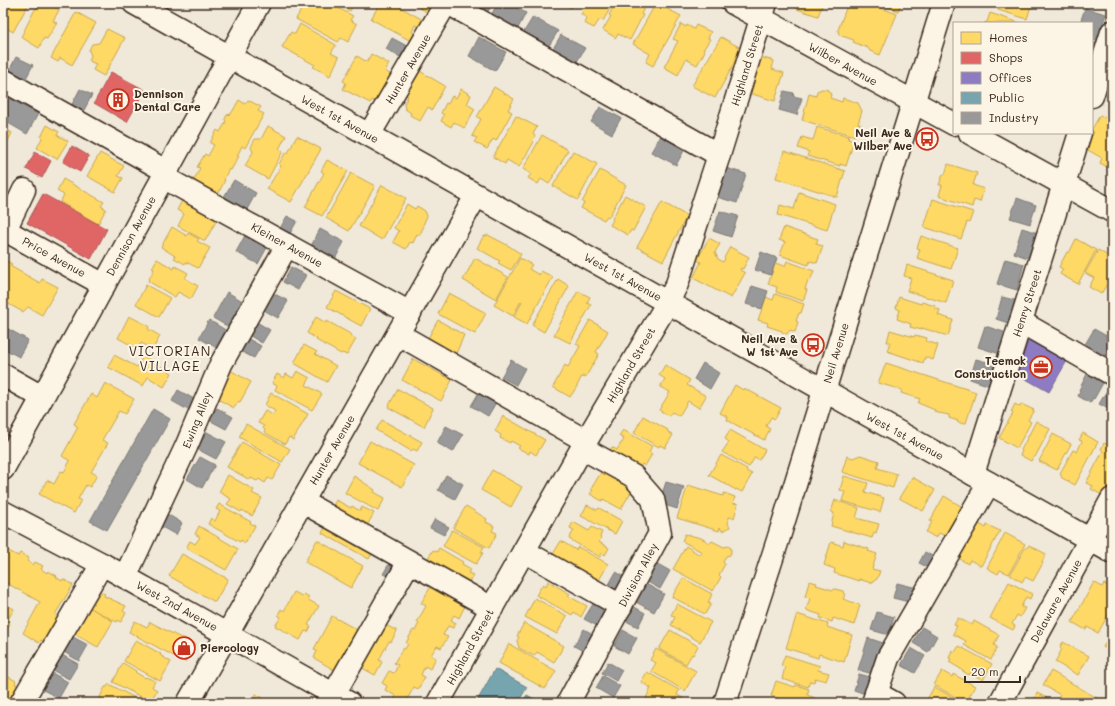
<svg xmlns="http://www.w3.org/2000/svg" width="1115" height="706" viewBox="0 0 1115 706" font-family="Mali,sans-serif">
<rect width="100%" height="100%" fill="#f0e9d9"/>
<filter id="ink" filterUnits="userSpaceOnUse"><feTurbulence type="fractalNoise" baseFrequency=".025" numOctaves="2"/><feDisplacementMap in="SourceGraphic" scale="8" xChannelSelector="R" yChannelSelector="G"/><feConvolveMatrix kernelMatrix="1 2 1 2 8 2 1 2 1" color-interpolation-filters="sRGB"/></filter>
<g filter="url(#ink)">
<!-- homes -->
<g fill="#ffd966" stroke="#c4a450">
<polygon points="3,3 29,3 13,32 3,26"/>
<polygon points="45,3 47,3 59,10 53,21 57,23 47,39 44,38 39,48 21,37 34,11 39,5 43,7"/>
<polygon points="308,3 329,3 353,16 350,20 357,24 348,42 341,38 338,42 296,19 302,8 307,10 306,7"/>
<polygon points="335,3 354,3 350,11"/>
<polygon points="380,3 393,3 423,20 419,27 415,25 412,32 415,34 411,41 371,19"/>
<polygon points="411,3 427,3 431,5 427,12"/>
<polygon points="563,3 574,3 571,8"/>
<polygon points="584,3 613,3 603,21 600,19 594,28 584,23 587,18 581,14 584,10 581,9"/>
<polygon points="618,3 646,4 641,14 643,15 630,40 618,34 616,38 603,30 611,16 609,15 614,6 615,7"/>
<polygon points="656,3 681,16 653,66 646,62 650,54 633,44"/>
<polygon points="784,3 823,3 818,16 797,9 797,7"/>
<polygon points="848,3 861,3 867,5 868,3 897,14 880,55 870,51 868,48 853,42 854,40 839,35 838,30"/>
<polygon points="876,3 901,3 898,11"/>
<polygon points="996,3 1032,3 1027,19 998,10 1000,4"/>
<polygon points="76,12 96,23 72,65 60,58 58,62 51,58"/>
<polygon points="990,13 1020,23 984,23 987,22"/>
<polygon points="300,24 336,45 331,53 339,57 330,76 313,67 315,65 282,47 291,32 295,34"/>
<polygon points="681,24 686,27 687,25 694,29 696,25 711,32 708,38 710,39 703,50 705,51 697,65 686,59 678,75 664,67 678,41 673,39"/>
<polygon points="107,29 125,38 104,76 93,70 96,64 89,61 91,56 89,50 92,44 99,43"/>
<polygon points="721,37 741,48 737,54 739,55 715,98 692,86"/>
<polygon points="371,54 389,64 385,71 393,76 378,103 372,100 370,103 343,89 346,83 343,81 357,56 367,62"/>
<polygon points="760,57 774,61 772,69 784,73 775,101 749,93"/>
<polygon points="418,70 445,86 432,110 428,107 420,121 410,115 411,113 405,109 404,104 408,96 404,94"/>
<polygon points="494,87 514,99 508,110 512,112 496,141 493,139 487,149 474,142 477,138 472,136 481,119 477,117"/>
<polygon points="461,89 471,95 467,104 475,109 464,128 454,122 451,127 441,121 444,115 441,113 446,103 448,104 452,96 456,98"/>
<polygon points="822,89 828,90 831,94 830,98 842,102 843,98 858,103 862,111 858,124 861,124 858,133 856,132 855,136 802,120 809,94 816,96 817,91"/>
<polygon points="239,100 245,104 248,100 261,107 258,111 264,114 245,148 242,146 237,156 239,156 231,170 229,169 224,179 225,180 218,194 216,192 213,198 188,184 191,178 194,180 200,168 197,167 205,154 208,156 214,145 210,143 217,130 220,132 226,122 225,119 227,115 231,114"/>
<polygon points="1110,109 1112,110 1112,162 1109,168 1100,163 1102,158 1086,149 1088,145 1087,144 1094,132 1092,132 1092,129 1100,115 1106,118"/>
<polygon points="516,116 537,127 533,134 535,136 532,141 534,142 519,167 507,160 505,164 493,157"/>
<polygon points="47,125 59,132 57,135 68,141 57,159 37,148 42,138 41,137"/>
<polygon points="268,126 286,136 279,149 283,151 268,179 245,166 253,152 251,147 255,139 261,139"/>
<polygon points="817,127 849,136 848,139 854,141 846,166 840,164 840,166 807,156 809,152 798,148 802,137 813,140"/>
<polygon points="3,128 12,133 6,145 3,143"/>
<polygon points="542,135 568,150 549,184 541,179 538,184 528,178 531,174 523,169"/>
<polygon points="297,136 321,149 291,202 267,189 281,166 279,164 286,152 288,153"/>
<polygon points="573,151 597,164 578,200 553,186"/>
<polygon points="784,151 845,171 837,197 776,178"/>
<polygon points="100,153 124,166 118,176 123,178 115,192 87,176"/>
<polygon points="327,160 348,171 322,216 305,207 324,173 321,171"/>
<polygon points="948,164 977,173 973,185 984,189 980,202 974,200 972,207 939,196 942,185 939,185 943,174 945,175"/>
<polygon points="3,167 8,170 3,178"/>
<polygon points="600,170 626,185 609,217 607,216 604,220 581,208 584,203 582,202"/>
<polygon points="351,173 375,186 349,231 326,218"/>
<polygon points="63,179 104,202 101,206 106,209 98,224 60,202 64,195 57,191"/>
<polygon points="382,185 406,198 382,240 359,226"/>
<polygon points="799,192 835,204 827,230 778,215 780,205 794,209"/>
<polygon points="625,195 646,207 633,231 631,230 628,235 610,225 613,220 612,219"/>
<polygon points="183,199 218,218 205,241 178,226 184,214 177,210"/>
<polygon points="933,199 973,212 969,223 967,222 961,239 924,227"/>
<polygon points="662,202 687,216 663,261 637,247"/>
<polygon points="407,204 415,209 417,206 425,211 427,216 423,225 424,226 419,236 417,234 413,243 410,242 406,249 393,242 399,231 394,228"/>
<polygon points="172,227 187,236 188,233 199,239 197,241 210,248 198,268 186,262 185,264 174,258 175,256 161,247"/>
<polygon points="784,227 818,239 816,244 823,246 817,263 810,261 808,265 780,255 785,242 779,240"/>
<polygon points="488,235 509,246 521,254 511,270 498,263 500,261 477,248 483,237"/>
<polygon points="921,236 958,248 951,269 917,258 920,249 917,248"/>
<polygon points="709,238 720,244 715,252 718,259 723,262 725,259 724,258 730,247 749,257 743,269 741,268 740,270 745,273 731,298 693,278 701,262 697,260"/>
<polygon points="1076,239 1096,250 1078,284 1060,274 1063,269 1059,267 1067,252 1069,253"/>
<polygon points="1098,250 1108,256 1110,253 1112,254 1112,280 1109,286 1107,284 1101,294 1089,287 1094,278 1085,273"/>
<polygon points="475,258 508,277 496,299 463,280"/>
<polygon points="520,258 532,265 529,269 539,275 541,271 553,277 527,324 514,317 522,302 521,301 513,316 494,305"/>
<polygon points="3,259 12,264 10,266 40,283 42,279 58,287 42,315 28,307 23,312 3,301"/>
<polygon points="157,259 174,269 175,266 188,273 185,278 198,286 191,299 178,292 175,297 148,281 154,269 152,268"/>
<polygon points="787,261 814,271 810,281 808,280 805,289 807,290 803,301 776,292 777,287 768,284 775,263 785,266"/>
<polygon points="907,265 953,280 946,303 907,291 911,278 904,276"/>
<polygon points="558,279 569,286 544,332 532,325"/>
<polygon points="146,285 170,298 159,317 136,304"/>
<polygon points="336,291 370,309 361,326 327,307"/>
<polygon points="578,291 590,297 587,303 591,305 570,343 554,335"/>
<polygon points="449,293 486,313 475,334 438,314"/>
<polygon points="775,294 804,304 801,313 799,313 796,321 798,322 795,332 790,330 787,334 783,333 782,331 767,326 768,323 758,320 766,297 773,300"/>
<polygon points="899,297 921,304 922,302 935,306 934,308 940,310 938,315 953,320 948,336 922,328 922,330 910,327 911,324 897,319 900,310 896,308"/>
<polygon points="129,316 149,326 148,329 160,336 153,349 141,343 138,349 118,338"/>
<polygon points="316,317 326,323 327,321 352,335 351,336 356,339 347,355 342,353 341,354 316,340 317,339 307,333"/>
<polygon points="438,320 464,335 455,356 427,340"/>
<polygon points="590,320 608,331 596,352 599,354 585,378 582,376 576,388 570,397 553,387 565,365 568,367 580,346 576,344"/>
<polygon points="890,330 914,337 915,335 927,338 926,341 938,345 933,360 925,357 923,363 887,351 890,342 887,342"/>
<polygon points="304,345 317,352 315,354 336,366 327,382 294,363"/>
<polygon points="114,355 137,367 143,356 172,373 164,387 148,377 143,386 108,367"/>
<polygon points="413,359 452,380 441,401 402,380"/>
<polygon points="886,363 976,392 966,423 965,423 964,424 957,422 958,421 949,418 949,415 934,412 935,410 918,403 920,399 901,393 902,390 878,383"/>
<polygon points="665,365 690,380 687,385 706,396 699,408 688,401 679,416 672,412 669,416 659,410 670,392 660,387 665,379 659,375"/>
<polygon points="230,370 251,382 240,402 239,401 234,408 216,398"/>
<polygon points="297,371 310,378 306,385 322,394 312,410 275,390 277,386 272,383 277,374 284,378 286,374 293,378"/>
<polygon points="105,383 134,399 125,414 119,411 102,440 108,443 91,472 97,475 90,487 86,485 78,499 81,500 74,513 39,494 47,480 54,484 61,471 64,472 70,461 62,456 78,427 74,424 91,394 97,398"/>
<polygon points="735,385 743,390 744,388 781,408 775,419 771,417 766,426 770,429 764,440 727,420 728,417 720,413"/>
<polygon points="398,389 433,408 424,427 388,407"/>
<polygon points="271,393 308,414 293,440 289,437 285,444 264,432 265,430 263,428 264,426 258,423 265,411 273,415 275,411 265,405"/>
<polygon points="1015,404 1020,407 1021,404 1034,410 1028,420 1031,422 1017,448 999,438 1013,413 1011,412"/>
<polygon points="503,416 545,440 536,455 530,451 529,454 518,448 520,446 511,441 510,443 500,438 501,435 495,431"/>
<polygon points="643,416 668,430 667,431 673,435 665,448 660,445 659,447 634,433"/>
<polygon points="382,420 422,442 417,451 413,449 411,451 376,430"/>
<polygon points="1036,421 1050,429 1035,457 1033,457 1031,461 1020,455 1022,451 1021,450"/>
<polygon points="246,424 290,449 282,462 239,437"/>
<polygon points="623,430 652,446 649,452 652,454 645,466 642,464 638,470 608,454 612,447 617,450 621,443 622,443 624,439 619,436"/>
<polygon points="730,430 765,450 759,460 755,457 749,467 722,452 729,442 725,439"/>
<polygon points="1083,433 1098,442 1075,485 1062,478 1060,473 1073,450 1077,452 1082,441 1079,440"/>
<polygon points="1053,434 1071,444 1057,470 1039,461"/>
<polygon points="370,441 414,465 402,487 358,463"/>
<polygon points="242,442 281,465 272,480 268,478 265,483 259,479 257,481 251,478 250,480 227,467"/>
<polygon points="1104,443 1112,447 1112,481 1104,496 1091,489 1093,486 1086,483 1103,451 1101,449"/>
<polygon points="721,455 747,469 746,471 752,474 742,492 736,489 736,490 709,475"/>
<polygon points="860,455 879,461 877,468 897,474 893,488 842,472 847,456 853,458"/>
<polygon points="603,469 635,485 621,509 603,499 602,501 590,494 593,490 591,489"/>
<polygon points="492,470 522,487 511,507 481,490"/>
<polygon points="228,475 254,490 252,493 262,498 252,516 242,510 241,512 227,504 231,499 219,492"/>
<polygon points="354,476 375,490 374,492 385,498 378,511 345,493"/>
<polygon points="844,476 868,483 865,492 884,498 880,512 842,501 845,492 840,490"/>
<polygon points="912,477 935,490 923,511 899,498"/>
<polygon points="688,485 723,496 724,493 735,497 733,503 738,504 734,518 729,517 728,523 730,527 722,531 720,527 719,531 677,518"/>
<polygon points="944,496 966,509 950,538 939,533 936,538 926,532 932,522 930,521"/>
<polygon points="336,500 351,508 352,506 360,511 362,507 374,513 364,531 330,512"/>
<polygon points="835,500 859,508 856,518 879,524 876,533 874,532 872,538 831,526 834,513 831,512"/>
<polygon points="219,504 251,522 250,523 255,526 245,543 241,540 240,542 208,524 211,518 215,521 220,511 216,509"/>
<polygon points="587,505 597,510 599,508 622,521 615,534 581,516"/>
<polygon points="466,506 487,519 486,522 494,526 492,531 497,533 489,548 453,528"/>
<polygon points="328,522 375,548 369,559 322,533"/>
<polygon points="573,522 589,531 592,527 602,532 600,537 601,538 599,542 609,548 605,555 602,553 600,557 569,539 574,530 570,528"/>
<polygon points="976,522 986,528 987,525 1000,531 981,566 970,560 968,564 957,557"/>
<polygon points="199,526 238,549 226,570 186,548 190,541 195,544 200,537 195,534"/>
<polygon points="452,530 484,547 481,552 483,553 476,564 443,546"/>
<polygon points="1005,533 1025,544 1009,574 1000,570 998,574 987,568"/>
<polygon points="685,534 701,538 710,543 712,541 724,547 728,546 731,548 731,552 730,555 726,556 723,562 725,564 719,575 721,577 713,591 673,569 686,546 700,555 702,552 682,541"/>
<polygon points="317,540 363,566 351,588 305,562"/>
<polygon points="561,541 576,550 578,547 608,564 597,584 550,559"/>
<polygon points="844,541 869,549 868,551 877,554 872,569 880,571 877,579 871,583 859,579 859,581 834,573 835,569 824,565 831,542 843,546"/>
<polygon points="1029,545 1046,554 1042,562 1043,563 1033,581 1025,577 1022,582 1010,575 1025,548 1027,548"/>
<polygon points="3,548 18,556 20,553 29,558 27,561 33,565 35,562 43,566 41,569 47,573 48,571 57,576 56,577 62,581 63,579 73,585 56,613 55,615 59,616 44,642 41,640 39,643 23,633 40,602 3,581"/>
<polygon points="439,548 463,562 462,564 471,569 468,573 473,575 465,588 435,571 439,564 428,558 433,550 437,552"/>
<polygon points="182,554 228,579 215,602 169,576"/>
<polygon points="683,578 712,594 708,603 711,604 705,614 672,597"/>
<polygon points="548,581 570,594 568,596 587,606 581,617 574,612 572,615 536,595 543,584 546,586"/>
<polygon points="809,581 817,583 816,585 833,590 835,589 843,591 844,594 845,595 843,599 860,605 854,625 833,618 832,622 820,618 821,615 806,610 810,598 805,597"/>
<polygon points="1009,582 1032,594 1030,599 1026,597 1021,607 1025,608 1020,617 1017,615 1012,624 1015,626 1013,630 990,618"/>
<polygon points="1094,582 1102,587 1104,584 1112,588 1112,608 1098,633 1087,627 1086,630 1072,622"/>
<polygon points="433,583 463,600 461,604 465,606 459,618 454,615 451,620 456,623 453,628 448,626 443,635 448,637 441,648 437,646 431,655 436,658 430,669 425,666 421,675 425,677 418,689 414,687 405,703 397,703 393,701 396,696 385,690 387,686 382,683 389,671 394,673 398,665 394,663 403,648 405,649 408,644 406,643 413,630 415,631 419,623 417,622 426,606 421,603"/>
<polygon points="95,589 105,594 104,596 126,606 123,611 126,613 121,622 118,620 117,622 86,606"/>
<polygon points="294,592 302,596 304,594 309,597 307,599 319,606 308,625 311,626 308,632 305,631 300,640 275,626 281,617 278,615 281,609 284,611"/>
<polygon points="535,598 567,616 557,634 525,617"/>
<polygon points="3,603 14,609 7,621 10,623 5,634 3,633"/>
<polygon points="677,604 711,622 700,642 671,625 675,617 671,615"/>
<polygon points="89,607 113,621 98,647 74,634"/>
<polygon points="797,614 828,624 827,627 852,635 844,662 819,654 818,658 786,648"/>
<polygon points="332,616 361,632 336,671 314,658 317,651 314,649"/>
<polygon points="958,618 972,625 974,621 999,635 994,645 997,647 991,660 964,645 966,641 953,634 957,626 954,625"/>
<polygon points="135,621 147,627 150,622 181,638 182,637 195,644 185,662 129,632"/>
<polygon points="380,622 397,631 391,642 389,641 379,660 382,662 375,675 357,665"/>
<polygon points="524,623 564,646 554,662 537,652 534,656 519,648 517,641 519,637 517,636"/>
<polygon points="1112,628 1112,652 1103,647 1109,637 1108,636"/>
<polygon points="670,630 698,646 693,655 692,654 686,664 659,649"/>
<polygon points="136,640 161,654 160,655 171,662 160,681 124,661"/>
<polygon points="1063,642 1089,656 1078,675 1055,662 1062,649 1060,647"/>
<polygon points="509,644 556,671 545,689 499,663"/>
<polygon points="959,646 992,664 983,680 970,673 969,675 961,670 961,669 949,662 951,659 949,658 952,650 955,652"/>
<polygon points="656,649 696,671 685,691 651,671 656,663 650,660"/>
<polygon points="785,655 820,666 818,670 829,673 826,681 815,678 814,682 810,681 808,687 782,679 785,667 781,666"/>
<polygon points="123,663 136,671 135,672 145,678 146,677 155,681 152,687 157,690 150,702 113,682"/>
<polygon points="3,668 7,671 5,675 16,681 15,684 18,685 9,700 3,697"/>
<polygon points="942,671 952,677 953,674 975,686 966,703 934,685"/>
<polygon points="1051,671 1102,701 1101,703 1073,703 1071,702 1069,703 1059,697 1060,695 1043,685"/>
<polygon points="647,672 679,690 677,695 683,698 680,703 656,703 646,698 651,688 641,682"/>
<polygon points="776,681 795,687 796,685 809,689 807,695 815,698 813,703 777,703 778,698 771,696"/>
<polygon points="109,684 135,698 144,703 107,703 99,699 105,687 107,687"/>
<polygon points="934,687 963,703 925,703"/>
<polygon points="1037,693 1041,695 1056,703 1031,703"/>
<polygon points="256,694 271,703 252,703"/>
</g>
<!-- shops -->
<g fill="#e06666" stroke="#ae5450">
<polygon points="111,72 145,90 127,122 94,103"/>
<polygon points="72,146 89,156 80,172 63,162"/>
<polygon points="35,152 51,161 42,178 26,169"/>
<polygon points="43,194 107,229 91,259 27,223"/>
</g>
<!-- offices -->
<polygon fill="#8e7cc3" stroke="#756392" points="1029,338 1068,359 1049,392 1017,374"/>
<!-- public -->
<g fill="#76a5af" stroke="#648084">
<polygon points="495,669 527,687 519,701 516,699 514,703 476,703"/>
<polygon points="527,695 541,703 522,703"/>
</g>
<!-- industry -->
<g fill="#999" stroke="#7d7874">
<polygon points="479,3 493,3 487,13 476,7"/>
<polygon points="498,3 508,3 526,13 516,32 490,17"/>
<polygon points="1085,8 1106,14 1097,41 1092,40 1092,23 1080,23"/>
<polygon points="533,17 558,31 547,49 522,35"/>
<polygon points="561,35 585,48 575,65 551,52"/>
<polygon points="479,37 506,52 495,71 469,56"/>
<polygon points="392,38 407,46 400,57 386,49"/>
<polygon points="1092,42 1097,44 1092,59"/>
<polygon points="16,57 33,65 24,82 8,73"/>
<polygon points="80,89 92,95 83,112 71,106"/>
<polygon points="784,91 794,93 793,96 802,98 797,115 779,110"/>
<polygon points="3,95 38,114 27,134 3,120"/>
<polygon points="600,107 621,118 612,134 591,122"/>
<polygon points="660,136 685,149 676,165 651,152"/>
<polygon points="726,168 746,174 737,203 717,197"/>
<polygon points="234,180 256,193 245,213 222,200"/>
<polygon points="1017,198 1036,205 1030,224 1010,218"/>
<polygon points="720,211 738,216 731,237 713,231"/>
<polygon points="287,216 297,221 288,237 278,232"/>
<polygon points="1022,228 1038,233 1030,259 1014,253"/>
<polygon points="320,229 344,242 335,259 311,246"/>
<polygon points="248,230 270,242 258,264 236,252"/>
<polygon points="761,252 777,258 771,275 755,270"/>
<polygon points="1005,259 1024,264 1017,290 997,284"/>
<polygon points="291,267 306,275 298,290 283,282"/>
<polygon points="752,286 768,291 762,309 746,304"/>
<polygon points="227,292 246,303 232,329 213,318"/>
<polygon points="271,292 288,301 278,318 262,309"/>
<polygon points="1002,297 1018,301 1011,324 996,319"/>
<polygon points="209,320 227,331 217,348 199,338"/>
<polygon points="255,321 270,330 262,343 247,334"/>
<polygon points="3,326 28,340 19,357 3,348"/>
<polygon points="985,326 1007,333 1000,354 978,347"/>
<polygon points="1094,329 1112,339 1112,344 1103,360 1083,348"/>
<polygon points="245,337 261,346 254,358 238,350"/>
<polygon points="976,359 997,365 990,386 970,379"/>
<polygon points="511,360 525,368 516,385 501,377"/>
<polygon points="703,363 719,373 710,389 694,379"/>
<polygon points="1087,374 1103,383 1094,399 1093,398 1090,403 1078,396 1080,391 1079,390"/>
<polygon points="1109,387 1112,388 1112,411 1099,404"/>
<polygon points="481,389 498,399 488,416 471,406"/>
<polygon points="178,390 194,399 188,410 172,401"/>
<polygon points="217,408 233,417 226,429 209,420"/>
<polygon points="153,409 170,419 107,530 90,521"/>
<polygon points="446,426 463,435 453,452 437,443"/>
<polygon points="207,432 226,442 216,459 197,449"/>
<polygon points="200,457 215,465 202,488 187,479"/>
<polygon points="446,475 463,484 455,499 438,490"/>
<polygon points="666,482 684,487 677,509 659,503"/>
<polygon points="167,514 182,523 176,535 160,526"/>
<polygon points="435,519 449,527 444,535 430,528"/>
<polygon points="925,552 939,560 933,570 919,563"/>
<polygon points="390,562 399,567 393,579 383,574"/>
<polygon points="654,562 670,571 660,589 644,580"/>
<polygon points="616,572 629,579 620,595 607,588"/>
<polygon points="897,583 917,588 913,603 893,598"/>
<polygon points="646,584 664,594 654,612 636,602"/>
<polygon points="593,604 609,612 601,628 584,619"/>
<polygon points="631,605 645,613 638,627 624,620"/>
<polygon points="877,612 894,617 889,635 871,630"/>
<polygon points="922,627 937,636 928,652 913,643"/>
<polygon points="584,629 598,637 589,654 574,646"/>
<polygon points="623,630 637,638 628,654 614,646"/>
<polygon points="73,637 88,645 79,661 64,652"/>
<polygon points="868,638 883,643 873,674 858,670"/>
<polygon points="911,648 925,656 915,673 901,665"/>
<polygon points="62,655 78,664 69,679 54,671"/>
<polygon points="608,662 622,670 616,681 602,673"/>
<polygon points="52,673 68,682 59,698 43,690"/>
<polygon points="859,674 874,678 868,695 854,690"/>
<polygon points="603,676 620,686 613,698 596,688"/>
<polygon points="39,699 46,703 36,703"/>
</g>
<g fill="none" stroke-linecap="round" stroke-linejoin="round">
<!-- minor casing -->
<g stroke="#3b2a1e" stroke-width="25">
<g id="minor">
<polyline points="134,3 1112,552"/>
<polyline points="448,3 719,155"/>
<polyline points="733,3 954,124"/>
<polyline points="3,80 166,171"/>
<polyline points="1092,96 1112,32"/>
<polyline points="970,133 1112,211"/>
<polyline points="369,135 446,3"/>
<polyline points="163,177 410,313"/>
<polyline points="3,229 104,285"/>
<polyline points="5,230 24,190"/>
<polyline points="1021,322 1112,374"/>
<polyline points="398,334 586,441"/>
<polyline points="3,375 42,397"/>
<polyline points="3,469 259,3"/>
<polyline points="973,474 1080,133"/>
<polyline points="303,502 492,608"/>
<polyline points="3,512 102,564 349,703"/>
<polyline points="524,551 621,606"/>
<polyline points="125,577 186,447 221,364 287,245"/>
<polyline points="876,693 894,703"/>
<polyline points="334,694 409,562"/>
<polyline points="21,703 102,564"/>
<polyline points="188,703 476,196"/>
<polyline points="438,703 586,441 668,302 677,284 719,155 766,3"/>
<polyline points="568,703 660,533 653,499 633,476 582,448"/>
<polyline points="725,703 778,540 944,3"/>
<polyline points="873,703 888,658 989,483"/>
<polyline points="1000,703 1112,499"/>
</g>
</g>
<!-- minor -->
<use href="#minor" stroke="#fcf5e5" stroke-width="22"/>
</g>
</g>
<!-- icons -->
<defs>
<g id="building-ring" transform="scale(1.15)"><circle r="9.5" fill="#fcf5e5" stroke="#c8321e" stroke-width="1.5"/><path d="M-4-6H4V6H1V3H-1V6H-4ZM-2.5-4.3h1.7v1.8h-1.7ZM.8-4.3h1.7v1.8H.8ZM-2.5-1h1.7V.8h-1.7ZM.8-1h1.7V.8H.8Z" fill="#c8321e"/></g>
<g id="bus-ring" transform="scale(1.15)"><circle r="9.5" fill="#fcf5e5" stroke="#c8321e" stroke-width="1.5"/><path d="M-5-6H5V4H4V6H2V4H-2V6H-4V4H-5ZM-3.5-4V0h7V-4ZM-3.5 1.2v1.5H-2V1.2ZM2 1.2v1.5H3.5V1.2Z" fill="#c8321e"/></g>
<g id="office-ring" transform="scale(1.15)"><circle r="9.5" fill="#fcf5e5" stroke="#c8321e" stroke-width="1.5"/><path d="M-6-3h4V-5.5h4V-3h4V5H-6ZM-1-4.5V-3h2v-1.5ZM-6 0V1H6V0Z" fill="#c8321e"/></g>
<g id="shop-ring" transform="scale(1.15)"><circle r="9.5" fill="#fcf5e5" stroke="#c8321e" stroke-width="1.5"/><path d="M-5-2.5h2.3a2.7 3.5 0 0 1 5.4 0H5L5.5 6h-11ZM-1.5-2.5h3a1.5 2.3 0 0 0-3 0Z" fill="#c8321e"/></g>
</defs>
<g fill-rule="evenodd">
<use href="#building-ring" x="118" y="100"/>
<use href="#bus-ring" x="927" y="139"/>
<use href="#bus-ring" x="813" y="345"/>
<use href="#office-ring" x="1041" y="367"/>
<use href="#shop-ring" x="184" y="648"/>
</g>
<g text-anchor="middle" stroke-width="4" stroke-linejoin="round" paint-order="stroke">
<!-- street labels -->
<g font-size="11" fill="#3b2a1e" stroke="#fcf5e5">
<text transform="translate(843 64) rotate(29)" y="4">Wilber Avenue</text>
<text transform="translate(747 65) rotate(-73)" y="4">Highland Street</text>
<text transform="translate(408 69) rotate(-60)" y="4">Hunter Avenue</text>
<text transform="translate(340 119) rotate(29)" y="4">West 1st Avenue</text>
<text transform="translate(131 236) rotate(-61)" y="4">Dennison Avenue</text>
<text transform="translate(287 245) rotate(29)" y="4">Kleiner Avenue</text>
<text transform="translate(54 257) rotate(29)" y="4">Price Avenue</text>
<text transform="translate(623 277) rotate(29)" y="4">West 1st Avenue</text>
<text transform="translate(1027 303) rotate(-72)" y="4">Henry Street</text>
<text transform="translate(836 353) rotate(-73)" y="4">Neil Avenue</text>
<text transform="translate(631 365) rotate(-60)" y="4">Highland Street</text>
<text transform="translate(197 420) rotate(-68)" y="4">Ewing Alley</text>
<text transform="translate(905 436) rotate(29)" y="4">West 1st Avenue</text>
<text transform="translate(332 450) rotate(-60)" y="4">Hunter Avenue</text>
<text transform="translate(638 575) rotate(-62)" y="4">Division Alley</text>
<text transform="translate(1056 601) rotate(-61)" y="4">Delaware Avenue</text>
<text transform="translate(177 606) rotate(29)" y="4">West 2nd Avenue</text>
<text transform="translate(470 647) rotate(-61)" y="4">Highland Street</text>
</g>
<!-- poi labels -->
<g font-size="11" font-weight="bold" fill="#3b2a1e" stroke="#fcf5e5" text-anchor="end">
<text x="134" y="98" text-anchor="start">Dennison<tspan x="134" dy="13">Dental Care</tspan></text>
<text x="912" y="137">Neil Ave &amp;<tspan x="912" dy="13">Wilber Ave</tspan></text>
<text x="798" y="343">Neil Ave &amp;<tspan x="798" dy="13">W 1st Ave</tspan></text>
<text x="1026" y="365">Teemok<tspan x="1026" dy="13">Construction</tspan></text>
<text x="200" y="652" text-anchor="start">Piercology</text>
</g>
<!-- quarter labels -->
<g font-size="13" letter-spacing="1" fill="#3b2a1e" stroke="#fcf5e5">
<text x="170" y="356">VICTORIAN<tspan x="170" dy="15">VILLAGE</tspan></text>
</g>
</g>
<!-- margin -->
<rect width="1115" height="706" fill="none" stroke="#fcf5e5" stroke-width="16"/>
<rect x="8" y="8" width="1099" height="690" fill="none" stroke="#3b2a1e" stroke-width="1.5" filter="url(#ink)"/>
<!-- legend -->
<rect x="953" y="22" width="140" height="112" fill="#fcf5e5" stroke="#afa495"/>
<rect x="961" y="32" width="20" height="12" fill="#ffd966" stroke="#afa495"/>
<text x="989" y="42" font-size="12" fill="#3b2a1e">Homes</text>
<rect x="961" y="52" width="20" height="12" fill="#e06666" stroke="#afa495"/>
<text x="989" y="62" font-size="12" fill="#3b2a1e">Shops</text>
<rect x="961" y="72" width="20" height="12" fill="#8e7cc3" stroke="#afa495"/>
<text x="989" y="82" font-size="12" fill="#3b2a1e">Offices</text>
<rect x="961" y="92" width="20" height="12" fill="#76a5af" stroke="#afa495"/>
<text x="989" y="102" font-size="12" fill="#3b2a1e">Public</text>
<rect x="961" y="112" width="20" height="12" fill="#999999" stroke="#afa495"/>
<text x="989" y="122" font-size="12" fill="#3b2a1e">Industry</text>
<!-- scale -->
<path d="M965 676v6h55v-6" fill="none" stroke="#3b2a1e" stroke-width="2"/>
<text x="971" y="676" font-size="12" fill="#3b2a1e" stroke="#fcf5e5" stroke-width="3" paint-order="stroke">20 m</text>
</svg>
